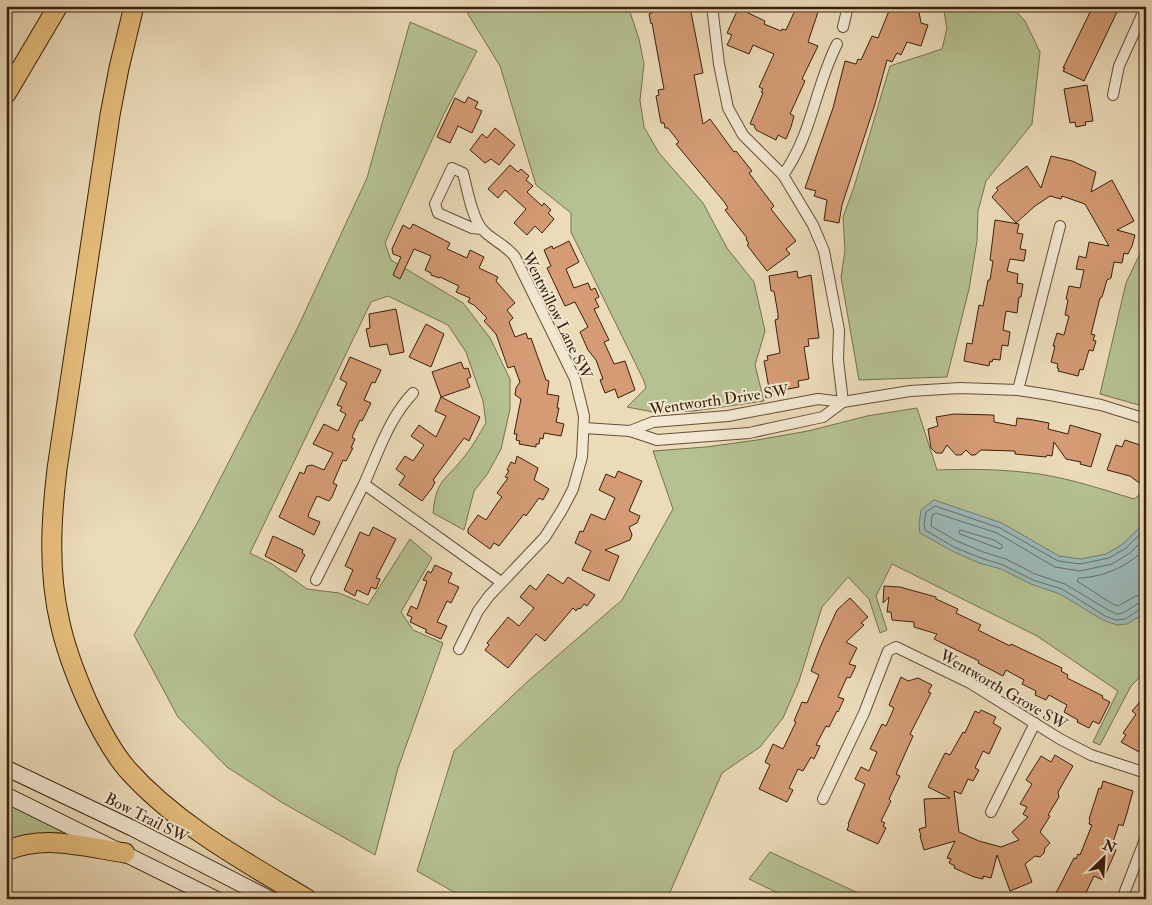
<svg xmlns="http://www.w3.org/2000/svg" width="1152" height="905" viewBox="0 0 1152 905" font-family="'IM FELL Double Pica',serif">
<rect width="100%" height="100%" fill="#ebdbb9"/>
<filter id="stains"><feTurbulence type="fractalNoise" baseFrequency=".004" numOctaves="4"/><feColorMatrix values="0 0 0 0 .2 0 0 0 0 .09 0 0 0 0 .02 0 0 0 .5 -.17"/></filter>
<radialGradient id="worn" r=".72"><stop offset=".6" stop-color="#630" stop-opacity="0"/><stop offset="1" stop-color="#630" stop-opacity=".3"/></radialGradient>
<!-- green -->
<g fill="#b5c191" stroke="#78704e">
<polygon points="470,6 628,6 639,39 644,64 640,100 644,127 659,153 703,203 727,248 754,282 765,331 755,365 764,401 694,411 653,412 627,407 646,388 644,381 571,232 571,213 536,185 500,66 468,14"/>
<polygon points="943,6 1011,6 1025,21 1040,52 1032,124 986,181 978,211 977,241 969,289 947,377 859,380 841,277 845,251 843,217 854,187 890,66 942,49 947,28"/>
<path d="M410 22 477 51 443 116 385 243 391 260 463 303 490 338 510 379V409L501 449 488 473 474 491 464 530 433 513C436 479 446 480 465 456 473 446 479 434 486 423L483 401 466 352 448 325 388 296 371 302 250 553 272 564 307 589 339 593 368 605 410 539 432 558 401 612 413 630 443 643 398 768 375 855 281 802 227 767 178 717 134 635 199 520 297 329 367 178Z"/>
<polygon points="1146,241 1146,407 1100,394 1126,283"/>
<path d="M917 408 937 470C966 469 994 469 1022 472 1060 475 1098 488 1134 499L1146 490V671L1131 686 1100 745 1093 742 1118 691 1037 636 892 564 876 596 887 630 880 633 869 599 848 577 822 607 799 681 783 718 760 747 722 773 667 899H466L417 871 454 751 527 682 622 600 673 509 653 451 706 447 757 440 808 431 867 416Z"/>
<path d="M6 802 62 828 61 833C41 832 25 835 6 842Z"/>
<polygon points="770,852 871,899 790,899 749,879"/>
</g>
<!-- water -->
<polygon fill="#9bb9b8" stroke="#747b73" points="934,500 1002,523 1059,556 1081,559 1106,554 1123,544 1146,521 1146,610 1142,615 1127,624 1117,625 1103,620 1060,594 1031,584 1001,569 979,563 952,551 920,533 919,524 921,510"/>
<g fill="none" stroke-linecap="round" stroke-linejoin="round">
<!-- shore -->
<g stroke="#6a6c62" stroke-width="1">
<polyline points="1146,528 1126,548 1109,558 1080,564 1058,561 1000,528 935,506 926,512 924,524 925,530 954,547 981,558 1003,565 1033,580 1062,589 1105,616 1116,620 1125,619 1142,608 1146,608"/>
<polygon points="960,530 994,540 1002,545 1002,548 1000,549 960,534 959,532"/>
<polyline points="1146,537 1130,553 1112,564 1080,571 1055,567 997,533 936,513 932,515 931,526 957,541 983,552 1006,559 1035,574 1065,584 1108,610 1117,614 1123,613 1139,603 1146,602"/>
<path d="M1146 548C1128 566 1105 577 1079 578L1077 581 1111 603 1118 606 1136 596 1146 594"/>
</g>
</g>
<!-- building -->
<g fill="#d49b74" stroke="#3a1f0b">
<polygon points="659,6 677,6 678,10 690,7 703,73 694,75 703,124 710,119 734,152 736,151 752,171 749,173 774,206 771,209 796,241 786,249 790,254 767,271 747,245 749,244 746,239 747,238 725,210 728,208 725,203 676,144 679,142 668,128 665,128 664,123 661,123 656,96 659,95 658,90 664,89 652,23 651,24 649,14 652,13 651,8"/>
<polygon points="797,6 820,6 808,42 818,46 802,79 805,81 790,114 794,116 791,127 786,139 778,135 776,140 756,130 754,125 750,124 763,93 761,92 763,89 759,87 774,54 753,45 749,54 727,45 732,35 727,33 737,11 741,12 742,10 765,21 764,24 781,31 782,29 786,30"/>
<polygon points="891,6 918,6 921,23 928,25 921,46 907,42 901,55 897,53 892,62 887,60 875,104 842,205 839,223 824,220 827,200 814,196 816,191 805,188 833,108 845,61 856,64 858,59 861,60 872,36 878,38"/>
<polygon points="1093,6 1110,6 1118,10 1084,81 1063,71 1065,68 1063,68"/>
<polygon points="1087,85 1093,121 1085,122 1086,125 1076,127 1075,122 1070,123 1064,89"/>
<polygon points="468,97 478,102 475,108 482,111 472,133 458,126 450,143 437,137 455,98 465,103"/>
<polygon points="495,128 515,145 499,165 491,159 485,163 470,150 482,134 487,138"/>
<polygon points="1051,156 1072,161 1096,172 1091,192 1112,180 1134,221 1117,230 1135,235 1132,246 1128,254 1124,253 1122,263 1114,262 1111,278 1107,280 1102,297 1100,298 1091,334 1095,335 1093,340 1096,341 1093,351 1089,350 1083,370 1080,369 1078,376 1058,371 1059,369 1057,368 1058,364 1051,362 1055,346 1053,346 1057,333 1064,335 1069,316 1065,315 1068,300 1066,299 1069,286 1080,288 1084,270 1076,269 1079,256 1086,258 1089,242 1109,246 1085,204 1062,196 1061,199 1050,196 1035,206 1016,223 992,197 998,190 996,188 1027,166 1041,188"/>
<polygon points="510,165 518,172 521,169 529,176 526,180 533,186 527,192 542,206 544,203 551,210 548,213 554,219 542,233 535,226 527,235 514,223 526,209 505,190 498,198 488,189"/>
<polygon points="995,220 1019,224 1017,233 1023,234 1020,249 1026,250 1024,261 1010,259 1007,271 1018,274 1017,283 1023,284 1021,297 1019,297 1017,313 1006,311 1003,330 1010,332 1008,346 1002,345 1000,360 993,359 992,362 990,361 989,366 964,361 967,343 972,344 979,305 983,306 988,280 990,280 993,261 990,260"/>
<polygon points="413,224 450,243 447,249 467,258 470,250 484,257 479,268 498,277 496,281 515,303 507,310 513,318 509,322 515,337 526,333 528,339 531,338 546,380 549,381 547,394 559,396 557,408 559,408 556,422 564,424 561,436 544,433 543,439 540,438 539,444 536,444 536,447 519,444 520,441 516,440 517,434 514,434 521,399 515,395 516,388 520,382 514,366 508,368 496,334 484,321 487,318 474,305 468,302 470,298 456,292 459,286 440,277 439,278 431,275 431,273 425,270 431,256 414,249 400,279 393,275 401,257 393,254 392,249 403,225 410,229"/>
<polygon points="569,241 579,262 566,269 574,288 588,283 591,290 595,288 599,297 595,299 599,307 594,309 609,340 604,342 614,364 625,361 635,390 618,398 615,389 605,393 600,380 603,379 596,360 588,350 580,332 588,327 575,302 565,306 547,268 551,266 544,250 552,246 553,249"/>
<polygon points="797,271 798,278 811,275 819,338 808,339 809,346 804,347 809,379 798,381 799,387 773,392 772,387 769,388 764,361 768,360 767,356 780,353 775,320 778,319 778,314 774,291 771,291 769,276"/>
<polygon points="396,309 404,352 390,355 387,344 370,347 366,329 370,328 369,314"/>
<polygon points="426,324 444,334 431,367 409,357"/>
<polygon points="350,357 381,370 375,383 372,382 364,400 371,403 362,421 360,420 352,437 355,439 351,448 353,448 346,461 343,460 333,483 337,485 332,497 329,501 317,496 309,513 308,517 320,522 314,535 279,517 300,472 304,474 307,466 312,465 324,470 333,453 313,444 324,424 338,431 346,414 340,411 342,407 337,405 347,383 340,379"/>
<polygon points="461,362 464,369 468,368 471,377 467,379 470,387 441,397 480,417 469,441 464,438 433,480 435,482 432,488 422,501 399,485 405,476 396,469 405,456 413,461 424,445 411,436 419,425 436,437 446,416 435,411 441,397 432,372"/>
<polygon points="954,414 994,415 994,422 1016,426 1017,418 1033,420 1049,423 1048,429 1068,434 1070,425 1101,434 1091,467 1080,464 1081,462 1066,459 1054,442 1052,456 1047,455 1046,457 1015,454 1015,451 981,450 975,455 971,455 966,450 961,455 956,455 947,445 942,453 936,453 931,448 928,429 938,426 936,417"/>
<polygon points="1125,440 1146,447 1146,488 1130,476 1107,470 1116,445 1122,447"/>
<polygon points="517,456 538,468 534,480 549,489 543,500 539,498 526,516 524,514 499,546 494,543 490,549 468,533 468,529 478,515 486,520 498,502 502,497 497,493 508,478 505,477 509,471 507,470 511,462 515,464"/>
<polygon points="618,471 642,481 629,511 640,516 637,523 629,527 632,535 630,540 605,550 619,556 609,581 582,570 591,551 575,543 580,531 583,532 591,514 605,520 615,498 599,490 606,474 615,478"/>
<polygon points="373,527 396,539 376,578 380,579 376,589 371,587 368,595 357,590 355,596 344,590 353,570 345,566 360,532 369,536"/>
<polygon points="273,536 303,550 302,553 305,555 296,572 265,556"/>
<polygon points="435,565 452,573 448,582 459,587 451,603 447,601 437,622 447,626 441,639 425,632 427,630 410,622 412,617 407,615 411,606 417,609 427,581 423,580 428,571 431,573"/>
<polygon points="548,574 563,584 568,577 595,595 587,606 584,604 580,609 578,608 576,611 573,608 545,641 536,634 508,668 485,650 489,645 487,643 508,617 519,626 534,608 520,597 530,585 536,590"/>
<polygon points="884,586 900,587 936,597 936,599 958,609 956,613 981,625 978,630 1010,646 1011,644 1062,668 1061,671 1068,675 1067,678 1103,696 1102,698 1110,702 1099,724 1093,721 1089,728 1077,722 1078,720 1064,712 1067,705 1049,695 1046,700 1035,695 1036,691 1022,684 1024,680 1006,670 1003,676 978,663 979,661 934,639 937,634 914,627 914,622 892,620 891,612 887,612 889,597 883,603"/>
<polygon points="850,598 868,617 861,623 864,625 846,642 857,648 849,664 856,666 850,678 847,677 838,697 844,699 838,712 837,711 829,727 826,726 816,745 820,746 814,759 811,757 803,771 798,769 789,788 793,790 787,802 759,789 770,765 765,762 773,744 783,749 796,722 794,721 802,702 807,703 819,675 811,671 821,645 837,610"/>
<polygon points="901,677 908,681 918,678 932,685 928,692 931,693 910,734 913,736 896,774 900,776 889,799 891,801 881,821 885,823 883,826 886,828 878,844 847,830 849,825 848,824 865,784 855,779 861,767 869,771 877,752 870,749 882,724 886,726 894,708 889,705"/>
<polygon points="1146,695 1146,753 1140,750 1139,752 1121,742 1126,735 1123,733 1136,714 1132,711"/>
<polygon points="981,710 996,717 993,723 1001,728 989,754 983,751 975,768 979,770 973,781 968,779 961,794 954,791 959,832 979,841 1001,847 1019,840 1012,832 1028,817 1023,814 1027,807 1020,804 1032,784 1026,780 1041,756 1051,762 1055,755 1073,766 1058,792 1059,797 1048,815 1050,816 1040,832 1050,843 1045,848 1044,853 1040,857 1035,856 1025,864 1032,882 1010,891 997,855 991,878 983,876 983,879 974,877 954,868 955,866 949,863 951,859 947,858 955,841 924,850 920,836 921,836 919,829 926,827 924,799 950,798 928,787 945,753 950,755 963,732 965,733 975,711 979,713"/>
<polygon points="1103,781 1133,791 1127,813 1123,826 1119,824 1111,848 1116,850 1103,880 1094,876 1083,899 1068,899 1056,893 1074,858 1076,859 1078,854 1080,855 1092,825 1089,824 1090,820 1089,819 1099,788 1101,789"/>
</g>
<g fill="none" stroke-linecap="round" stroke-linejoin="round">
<!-- minor casing -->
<g stroke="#664e36" stroke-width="12">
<g id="minor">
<polyline points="712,6 719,64 728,108 743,135 783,175 813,225 824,251 839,330 838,360 843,402"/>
<polyline points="843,27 848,6"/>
<polyline points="1113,95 1119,66 1146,6"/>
<path d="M783 175C812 135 815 87 837 44"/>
<polyline points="1018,390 1060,226"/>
<polyline points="584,428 630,431 657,440 749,433 823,417 843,402"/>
<polyline points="630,431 653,422 728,416 818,399 843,402 910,391 960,388 1018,390 1050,395 1101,405 1146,419"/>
<polyline points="364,484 501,582"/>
<path d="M316 580C332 548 348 516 364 484 378 453 389 418 413 393"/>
<path d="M459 649 478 611 489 596 545 537 562 510 573 489 582 457 584 416 575 379 515 257C505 244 490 239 482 229 472 218 467 188 463 173L452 168 435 204 438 213 472 228 482 229"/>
<polyline points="823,799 864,713 888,651 896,647 970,683 1060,739 1091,755 1146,773"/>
<polyline points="991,812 1035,723"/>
<polyline points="1122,899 1146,837"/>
</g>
</g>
<!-- secondary casing -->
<g stroke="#3a1f0b" stroke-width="17">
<g id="secondary">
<polyline points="6,768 132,828 270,899"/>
<polyline points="6,795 216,899"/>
</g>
</g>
<!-- motorway casing -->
<g stroke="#3a1f0b" stroke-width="21">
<g id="motorway">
<path d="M134 6 119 68 110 115 57 469C51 520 48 572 60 623 66 650 76 676 87 701 98 725 110 749 127 769 177 825 244 861 307 899"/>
<polyline points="6,94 58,6"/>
<path d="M6 851C44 834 86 847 125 853"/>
</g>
</g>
<!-- minor -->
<use href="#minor" stroke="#f2e8d2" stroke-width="10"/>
<!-- secondary -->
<use href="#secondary" stroke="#f2e8d2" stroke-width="15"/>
<!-- motorway -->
<use href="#motorway" stroke="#e6be7c" stroke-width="19"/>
</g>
<g text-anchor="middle" stroke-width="4" stroke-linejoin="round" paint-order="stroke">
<!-- street labels -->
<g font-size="16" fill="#3a1f0b" stroke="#f2e8d2">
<text transform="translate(558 315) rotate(64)" y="6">Wentwillow Lane SW</text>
<text transform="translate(719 399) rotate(-8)" y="6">Wentworth Drive SW</text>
<text transform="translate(1004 689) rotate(30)" y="6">Wentworth Grove SW</text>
<text transform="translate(147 817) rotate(27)" y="6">Bow Trail SW</text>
</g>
</g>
<!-- margin -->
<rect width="1152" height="905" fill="none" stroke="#ebdbb9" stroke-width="25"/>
<rect x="8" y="8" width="1137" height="890" fill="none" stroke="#3a1f0b" stroke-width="2.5"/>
<rect x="12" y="12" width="1127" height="880" fill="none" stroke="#3a1f0b"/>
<!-- north arrow -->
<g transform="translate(1104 858) rotate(25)" stroke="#f2e8d2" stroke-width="4" paint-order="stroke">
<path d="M0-4L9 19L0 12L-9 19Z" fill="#3a1f0b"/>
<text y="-8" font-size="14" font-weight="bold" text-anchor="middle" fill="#3a1f0b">N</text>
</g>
<rect width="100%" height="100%" filter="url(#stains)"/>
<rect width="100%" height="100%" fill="url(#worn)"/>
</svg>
